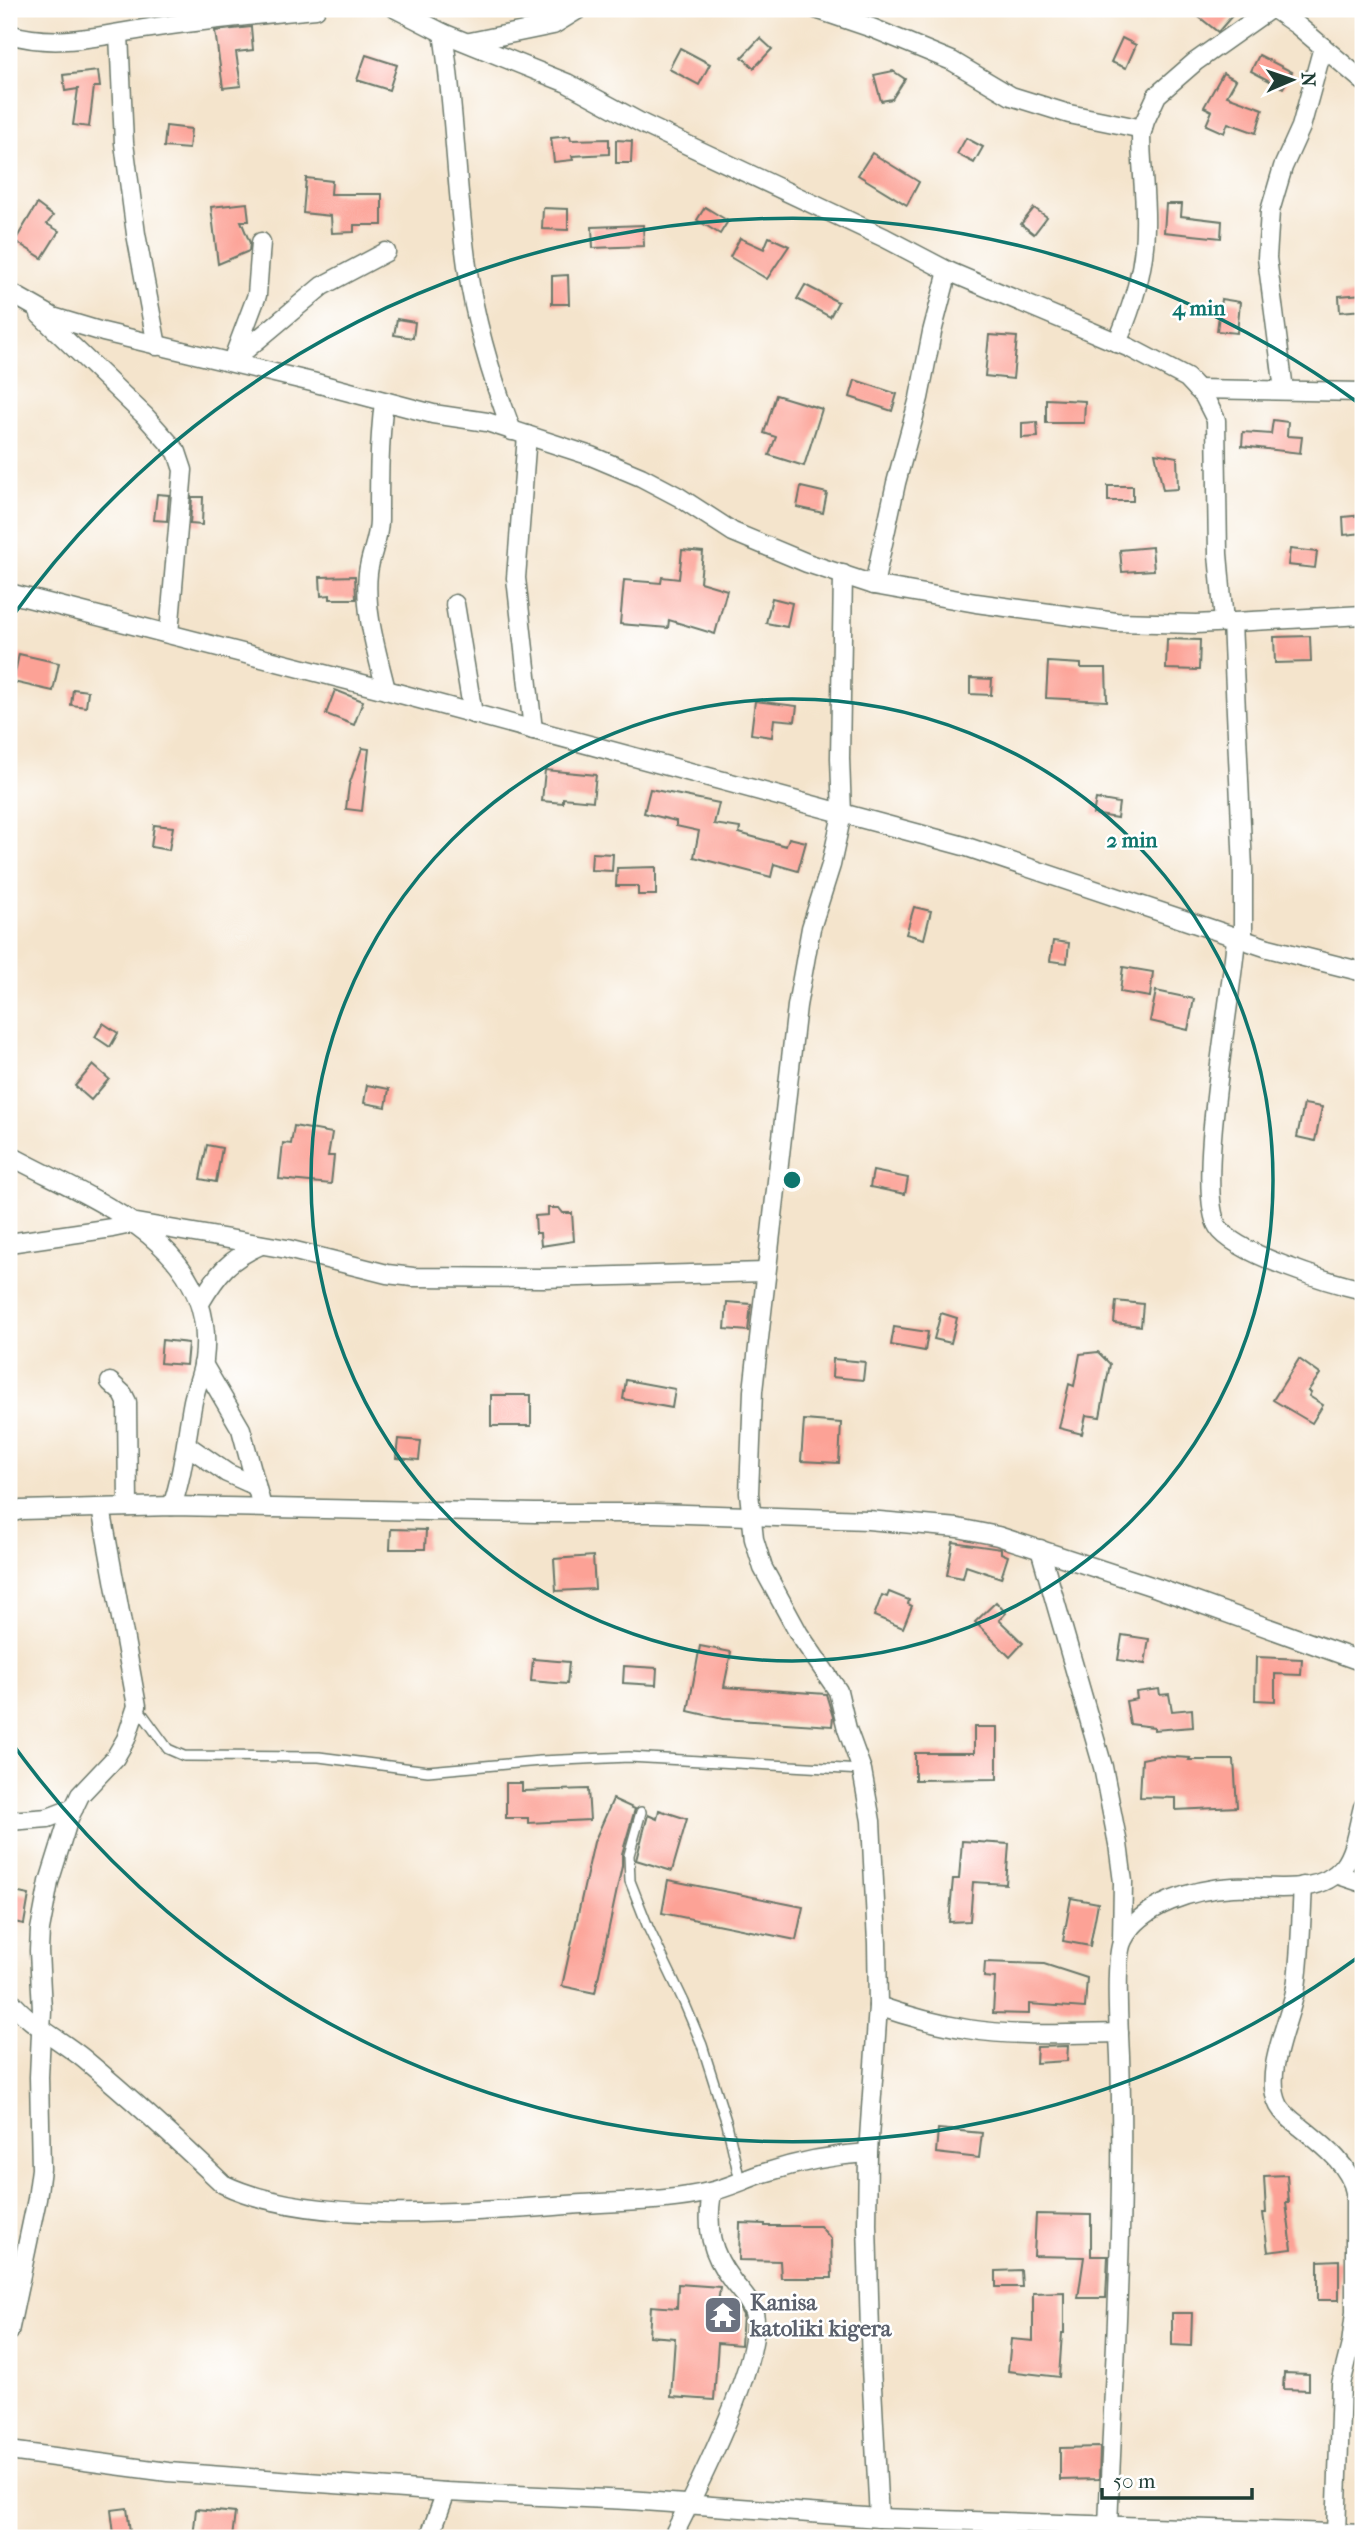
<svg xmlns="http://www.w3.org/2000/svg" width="1372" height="2547" viewBox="0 0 1372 2547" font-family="'IM FELL French Canon',serif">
<rect width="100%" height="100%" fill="#fff"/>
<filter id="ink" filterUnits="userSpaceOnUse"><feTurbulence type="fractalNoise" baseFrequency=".0143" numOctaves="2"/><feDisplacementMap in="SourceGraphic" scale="14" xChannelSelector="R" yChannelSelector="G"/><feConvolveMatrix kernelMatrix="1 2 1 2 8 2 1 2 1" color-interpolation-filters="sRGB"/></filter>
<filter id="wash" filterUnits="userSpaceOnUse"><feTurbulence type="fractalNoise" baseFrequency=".00686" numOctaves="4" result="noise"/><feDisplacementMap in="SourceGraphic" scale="28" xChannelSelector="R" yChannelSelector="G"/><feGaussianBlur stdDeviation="1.57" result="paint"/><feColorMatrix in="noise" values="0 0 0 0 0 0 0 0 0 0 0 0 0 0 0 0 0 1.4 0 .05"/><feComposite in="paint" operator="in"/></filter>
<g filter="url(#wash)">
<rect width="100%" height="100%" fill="#f4e4cc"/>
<g id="blocks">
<!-- building -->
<g fill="#fca296">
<polygon points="1189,9 1238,9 1218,32"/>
<polygon points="251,27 253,50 236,52 241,86 223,88 215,31"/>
<polygon points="760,38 772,49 754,68 742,57"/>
<polygon points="1122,38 1136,45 1126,68 1111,62"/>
<polygon points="680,48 710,64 699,85 669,69"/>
<polygon points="366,55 397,65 389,90 357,80"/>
<polygon points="1259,55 1292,72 1283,88 1251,71"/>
<polygon points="98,71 100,87 94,87 89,127 73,125 78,89 65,91 63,75"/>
<polygon points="893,71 905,79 892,99 881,101 874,75"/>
<polygon points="1223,73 1236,80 1227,96 1263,109 1256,133 1228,123 1224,133 1206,125 1212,111 1204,107"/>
<polygon points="166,126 191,129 189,149 164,147"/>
<polygon points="570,136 571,140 609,139 609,154 572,156 573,160 554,162 551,138"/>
<polygon points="966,138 983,147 974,163 957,154"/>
<polygon points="616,140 632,141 631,163 616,163"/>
<polygon points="872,153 919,182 907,205 858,175"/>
<polygon points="306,178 332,181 331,194 382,194 382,225 354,225 354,232 332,233 331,216 303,213"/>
<polygon points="247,203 249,221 241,221 250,243 249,251 218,264 211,207"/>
<polygon points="37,204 53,216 47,224 59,231 42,258 15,241"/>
<polygon points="1166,204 1182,204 1181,216 1222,221 1221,238 1164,232"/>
<polygon points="705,207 728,221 720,234 697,220"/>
<polygon points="543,208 568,209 568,230 542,229"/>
<polygon points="1034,208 1047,217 1034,234 1021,224"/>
<polygon points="643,225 644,246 593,248 592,227"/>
<polygon points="769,237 789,246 767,279 730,257 740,238 764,249"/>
<polygon points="568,275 569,304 552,304 552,276"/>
<polygon points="805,285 838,302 830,317 797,299"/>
<polygon points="1363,294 1363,310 1340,312 1339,296"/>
<polygon points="1221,299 1240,302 1237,333 1217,331"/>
<polygon points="397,319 415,322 413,338 394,335"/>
<polygon points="989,335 1017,337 1013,379 985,376"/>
<polygon points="855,380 897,394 892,411 850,397"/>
<polygon points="776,395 822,409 804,466 769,455 776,437 764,433"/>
<polygon points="1046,399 1085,401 1084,423 1046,423"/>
<polygon points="1273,420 1288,422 1287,436 1302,437 1300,453 1242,446 1243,432 1271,434"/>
<polygon points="1037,422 1038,437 1022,438 1022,423"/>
<polygon points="1155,453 1177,457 1178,489 1163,490"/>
<rect x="1108" y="486" width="25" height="15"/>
<polygon points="801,487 827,493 823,513 797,507"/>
<polygon points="157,494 169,495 167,521 154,520"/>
<polygon points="192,497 203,497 202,525 190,524"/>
<polygon points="1363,515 1363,533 1344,535 1343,517"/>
<polygon points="1152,547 1154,570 1122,572 1120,550"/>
<polygon points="1290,549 1317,552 1315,568 1288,565"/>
<polygon points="682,550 703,552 700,582 727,590 715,634 669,620 668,628 620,624 624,580 661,583 662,577 679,579"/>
<polygon points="355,576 356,599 330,599 330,595 321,596 320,577"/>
<polygon points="772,598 792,603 787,627 766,623"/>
<polygon points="1310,636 1311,662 1275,663 1274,637"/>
<polygon points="1167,639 1200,640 1199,670 1166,669"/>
<polygon points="19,654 59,663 53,691 13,682"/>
<polygon points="1048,662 1081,664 1081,668 1106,668 1107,701 1046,698"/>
<polygon points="970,678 992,679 991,695 970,694"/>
<polygon points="73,689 88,691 86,707 71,705"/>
<polygon points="335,690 363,701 354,725 326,714"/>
<polygon points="755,701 797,706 795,721 774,719 772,737 751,734"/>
<polygon points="362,748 369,749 362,811 346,809 349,785"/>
<polygon points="545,770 596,775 593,801 563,798 563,803 542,801"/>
<polygon points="650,789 719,803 714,824 740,828 739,833 786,846 789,838 806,842 798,871 774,864 771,877 694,857 699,831 676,826 676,821 644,813"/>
<polygon points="1096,799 1119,803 1117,818 1093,814"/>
<polygon points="154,825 173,827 169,850 151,847"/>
<polygon points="592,853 613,854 612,871 591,870"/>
<polygon points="656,867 656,895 638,895 638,886 616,886 617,868"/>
<polygon points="914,907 931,911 924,939 906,934"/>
<polygon points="1053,941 1069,943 1067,963 1050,961"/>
<polygon points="1123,967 1153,972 1150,997 1120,992"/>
<polygon points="1156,991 1194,999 1188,1030 1150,1021"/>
<polygon points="103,1023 118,1033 110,1047 95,1037"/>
<polygon points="93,1065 109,1079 91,1100 75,1086"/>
<polygon points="367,1085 389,1089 386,1107 364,1103"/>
<polygon points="1304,1104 1322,1107 1315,1141 1297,1137"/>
<polygon points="294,1126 332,1133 328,1156 334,1156 331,1184 279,1179 283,1143 291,1144"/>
<polygon points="207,1145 222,1148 216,1182 200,1179"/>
<polygon points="873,1171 908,1178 905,1194 870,1187"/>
<polygon points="548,1208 559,1208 563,1213 572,1213 574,1241 541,1246 540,1233 536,1233 535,1216 548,1215"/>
<polygon points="1116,1301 1143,1304 1141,1326 1114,1323"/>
<polygon points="727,1302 751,1304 748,1331 725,1329"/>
<polygon points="941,1313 957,1318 951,1343 934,1339"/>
<polygon points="894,1327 928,1332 925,1351 891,1345"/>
<polygon points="162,1340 188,1343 186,1365 160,1363"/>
<polygon points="1098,1352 1110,1364 1100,1417 1086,1415 1082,1434 1059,1428 1069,1384 1074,1386 1080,1354"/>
<polygon points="833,1359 865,1362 863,1380 832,1377"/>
<polygon points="1299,1359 1320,1374 1308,1391 1311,1392 1309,1396 1323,1405 1312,1423 1273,1400"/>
<polygon points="626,1380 675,1389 672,1408 623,1399"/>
<rect x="491" y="1395" width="40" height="31"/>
<polygon points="804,1420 841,1423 839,1463 801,1461"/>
<polygon points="398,1439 421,1441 419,1460 396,1458"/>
<polygon points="391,1529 426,1530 425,1549 390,1549"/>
<polygon points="953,1542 1001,1549 1001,1553 1008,1556 1001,1578 966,1566 963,1578 947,1575"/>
<polygon points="593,1556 595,1589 556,1591 554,1559"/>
<polygon points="889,1592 909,1600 908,1604 912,1606 903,1628 874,1616 882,1595 887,1597"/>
<polygon points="996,1602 1006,1613 999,1620 1023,1643 1010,1657 975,1622"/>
<polygon points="1122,1635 1149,1639 1145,1664 1118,1660"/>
<polygon points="700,1646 731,1652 724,1687 826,1694 833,1717 832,1726 723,1719 688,1711"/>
<polygon points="1256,1657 1302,1659 1301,1675 1275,1674 1275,1701 1255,1700"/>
<polygon points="533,1659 569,1662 567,1684 531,1681"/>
<polygon points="624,1666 657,1668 656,1685 623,1683"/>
<polygon points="1159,1689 1160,1695 1169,1694 1172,1711 1192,1709 1193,1727 1154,1730 1154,1727 1130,1724 1126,1701 1137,1699 1136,1692"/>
<polygon points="974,1727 997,1727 997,1779 915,1780 915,1753 974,1753"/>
<polygon points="1157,1756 1190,1758 1189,1760 1234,1760 1237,1807 1176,1810 1176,1798 1140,1797 1142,1759"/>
<polygon points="506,1783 522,1783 522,1791 588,1789 590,1820 528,1823 528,1818 506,1818"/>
<polygon points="613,1799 635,1809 622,1854 622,1866 595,1993 562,1986 594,1842"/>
<polygon points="659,1810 687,1819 672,1871 636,1860 648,1815 657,1819"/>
<polygon points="962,1841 1009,1844 1006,1884 973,1882 970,1921 949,1922 953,1879 959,1879"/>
<polygon points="668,1880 803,1907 796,1940 662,1913"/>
<polygon points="9,1891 29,1895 24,1924 9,1921"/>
<polygon points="1071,1898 1098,1903 1090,1946 1063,1941"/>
<polygon points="985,1962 1044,1964 1087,1978 1085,2008 1029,2004 1029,2014 993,2013 995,1978 984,1977"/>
<polygon points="1068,2046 1067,2061 1036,2063 1037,2047"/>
<polygon points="938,2129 982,2133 979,2158 936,2153"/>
<polygon points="1287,2175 1289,2203 1286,2203 1292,2249 1268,2252 1263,2213 1266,2213 1264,2176"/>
<polygon points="1036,2214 1091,2215 1091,2256 1108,2256 1106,2298 1078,2298 1084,2257 1034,2256"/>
<polygon points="740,2223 765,2224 765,2226 820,2226 831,2239 832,2278 781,2278 780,2261 739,2260"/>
<polygon points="1339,2260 1339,2300 1318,2300 1318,2261"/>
<polygon points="1021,2270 1022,2287 996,2287 996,2271"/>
<polygon points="678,2284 720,2287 718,2304 737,2305 743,2315 741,2345 718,2343 714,2400 671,2397 675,2338 649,2336 651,2306 677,2308"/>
<polygon points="1064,2292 1064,2333 1062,2333 1059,2377 1008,2371 1011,2339 1033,2341 1033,2293"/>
<polygon points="1172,2313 1192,2313 1191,2346 1172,2345"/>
<polygon points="1284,2373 1309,2374 1309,2390 1283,2389"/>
<polygon points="1100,2447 1099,2479 1060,2480 1060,2448"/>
<polygon points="127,2508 130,2532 114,2534 111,2510"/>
<polygon points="196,2509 235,2513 232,2538 193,2538"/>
</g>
</g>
</g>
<g filter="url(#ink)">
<use href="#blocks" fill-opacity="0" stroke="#6a7769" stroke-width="2"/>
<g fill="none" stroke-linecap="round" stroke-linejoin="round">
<!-- service casing -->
<g stroke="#6a7769" stroke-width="12">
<g id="service">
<polyline points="138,1708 168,1749 184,1756 319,1757 428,1771 540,1761 629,1757 862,1770"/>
<polyline points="641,1812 629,1855 630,1881 648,1927 684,2002 702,2045 727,2124 740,2181"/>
</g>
</g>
<!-- minor casing -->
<g stroke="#6a7769" stroke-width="21">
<g id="minor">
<polyline points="396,9 443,33 567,83 643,124 885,238 948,271 1130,348 1187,378 1204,396 1216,420 1218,554 1224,622"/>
<polyline points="816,9 872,28 952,61 1011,96 1069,114 1143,129"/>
<polyline points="1274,9 1297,25 1363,81"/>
<path d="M443 33C455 110 456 189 467 266 475 321 492 379 512 431"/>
<path d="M9 34C59 49 106 34 157 27 210 19 263 14 316 9"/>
<polyline points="119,34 124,143 136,234 157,346"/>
<polyline points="470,42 553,25 579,9"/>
<polyline points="9,292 53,317 103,332 312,382 433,414 487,422 591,456 641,477 679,497 733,532 807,563 874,585 976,603 1116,622 1196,624 1363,615"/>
<polyline points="40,315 145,416 177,452 183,470 169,634"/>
<path d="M1117 343C1133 305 1145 268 1145 227 1146 197 1141 166 1141 135L1145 121 1157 95 1195 62 1270 9"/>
<polyline points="234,356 257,295 261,242"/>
<polyline points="231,362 322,286 386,252"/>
<polyline points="1197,389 1363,392"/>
<polyline points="1284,390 1267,258 1270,211 1283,167 1301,127 1323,47"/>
<path d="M384 402C379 442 379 480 379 520 379 539 370 555 368 573 364 612 377 652 386 690"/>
<polyline points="527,435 516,578 533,730"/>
<polyline points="843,574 840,758 842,814 831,865 811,928 797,1006 753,1391 749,1493 754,1539 763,1568 799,1634 838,1691 847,1729 862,1770 871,1821 877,1943 878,2006 868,2153 867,2224 871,2368 879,2518"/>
<polyline points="874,585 896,483 919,398 932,332 948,271"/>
<polyline points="9,593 386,690 964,846 1268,948 1363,972"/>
<polyline points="455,604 473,714"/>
<polyline points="1232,622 1243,869 1243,939"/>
<path d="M1236 937C1233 992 1194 1189 1218 1227 1235 1254 1332 1283 1363 1290"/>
<path d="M9 1155C91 1200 219 1242 204 1360 202 1374 196 1387 193 1401 186 1437 184 1471 172 1506"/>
<polyline points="9,1243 112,1228 136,1223 287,1249 387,1274 413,1277 543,1278 765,1272"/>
<path d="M200 1303C218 1273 229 1259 261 1245"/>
<polyline points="203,1364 241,1429 262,1507"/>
<polyline points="110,1382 123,1394 127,1402 128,1507"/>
<polyline points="188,1446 227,1473 256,1486"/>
<polyline points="9,1513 21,1510 172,1506 535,1513 655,1513 868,1520 958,1528 998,1536 1157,1588 1363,1662"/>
<polyline points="1040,1549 1103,1767 1118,1844 1123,1882 1122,1941"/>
<polyline points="9,1821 48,1818 74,1808"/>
<polyline points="1336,1874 1363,1883"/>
<path d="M1303 1886C1301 1919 1301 1953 1296 1987 1290 2022 1262 2073 1279 2106 1284 2115 1294 2122 1302 2128 1323 2145 1350 2165 1355 2192V2312L1351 2344 1341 2384 1336 2534"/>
<path d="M9 1999C30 2025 58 2038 84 2059 132 2099 178 2141 223 2184 314 2228 481 2211 582 2204 623 2201 668 2202 709 2192 728 2188 745 2179 764 2173 798 2162 832 2155 868 2153"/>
<path d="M878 2006C907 2016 936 2024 967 2029 1017 2037 1069 2034 1119 2033"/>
<polyline points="9,2332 37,2199 41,2169 39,2077 42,2010 39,1951 40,1930 49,1882 69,1818 80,1795 115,1758 126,1739 137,1706 101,1508"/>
<polyline points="9,2451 168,2472 446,2492 629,2500 879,2518 1363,2534"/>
<path d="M1108 2527C1114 2370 1125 2214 1120 2056 1119 2034 1114 1957 1123 1940 1141 1904 1195 1889 1233 1887 1267 1885 1318 1898 1343 1867 1355 1852 1358 1825 1363 1807"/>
<polyline points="429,2538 446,2492"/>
<path d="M672 2538C694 2495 765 2356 754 2313 750 2301 741 2292 733 2282 710 2252 706 2229 712 2192"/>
</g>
</g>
<!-- service -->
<use href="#service" stroke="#fff" stroke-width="9"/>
<!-- minor -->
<use href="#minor" stroke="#fff" stroke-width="18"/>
</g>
</g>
<!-- distance rings -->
<g fill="none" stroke="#0f766e" stroke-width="3.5">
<circle cx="792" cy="1180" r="481"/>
<path d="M1357 1958A962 962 0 0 1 9 1739M9 621A962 962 0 0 1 1357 402"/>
</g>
<!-- icons -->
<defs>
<g id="temple-square" transform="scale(2.0125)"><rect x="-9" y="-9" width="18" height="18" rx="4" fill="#6b7280" stroke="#fff"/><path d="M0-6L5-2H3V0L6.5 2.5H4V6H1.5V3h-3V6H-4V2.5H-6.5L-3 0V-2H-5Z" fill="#fff"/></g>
</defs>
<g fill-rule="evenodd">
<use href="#temple-square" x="723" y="2315"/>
</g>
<g text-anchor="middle" stroke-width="5" stroke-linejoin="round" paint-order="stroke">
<!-- worship labels -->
<g font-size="23" font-weight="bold" fill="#5b616d" stroke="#fff" text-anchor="start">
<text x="750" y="2310">Kanisa<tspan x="750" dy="26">katoliki kigera</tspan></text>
</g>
</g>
<circle cx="792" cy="1180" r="10" fill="#0f766e" stroke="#fff" stroke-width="3.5"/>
<g font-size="21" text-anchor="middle" font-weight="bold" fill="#0f766e" stroke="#fff" stroke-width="5" stroke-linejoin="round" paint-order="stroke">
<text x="1199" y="315">4 min</text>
<text x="1132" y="847">2 min</text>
</g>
<!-- margin -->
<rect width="1372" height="2547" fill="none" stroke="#fff" stroke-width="35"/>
<!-- north arrow -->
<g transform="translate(1292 80) rotate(88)" stroke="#ffffff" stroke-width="5" paint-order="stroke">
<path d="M0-5L12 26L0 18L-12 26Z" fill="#1f3d34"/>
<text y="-10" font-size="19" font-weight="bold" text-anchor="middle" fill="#1f3d34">N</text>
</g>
<!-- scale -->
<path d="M1102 2488v10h150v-10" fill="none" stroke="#1f3d34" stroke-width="3.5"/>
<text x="1113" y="2488" font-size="21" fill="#1f3d34" stroke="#ffffff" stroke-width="5" paint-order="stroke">50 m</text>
</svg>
